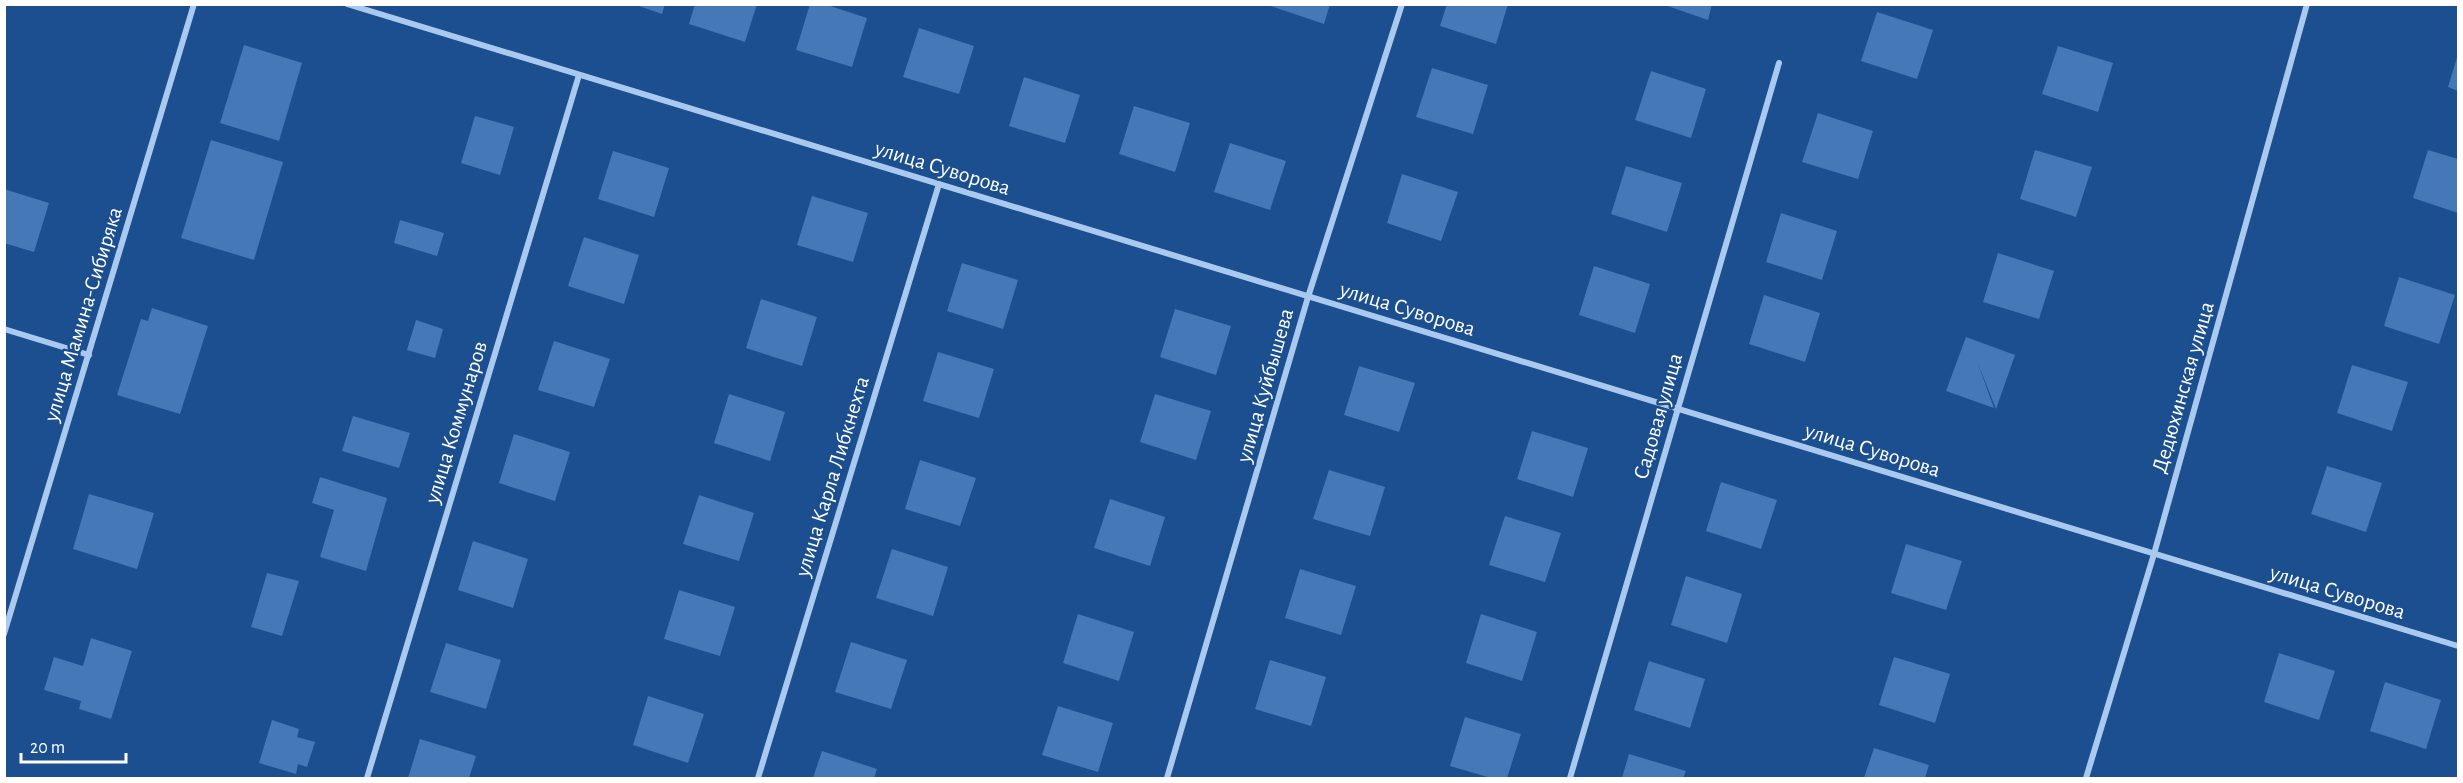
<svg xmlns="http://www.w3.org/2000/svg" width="2463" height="783" viewBox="0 0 2463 783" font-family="'Alegreya Sans',sans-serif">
<rect width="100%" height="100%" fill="#1b4f8f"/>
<!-- building -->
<g fill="#4478b7">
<polygon points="633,4 665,4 662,14"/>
<polygon points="695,4 757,4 745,42 689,24"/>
<polygon points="810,4 824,4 867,18 852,67 796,50"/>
<polygon points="1265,4 1330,4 1324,24"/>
<polygon points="1447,4 1508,4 1496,44 1440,26"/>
<polygon points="1662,4 1712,4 1708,20"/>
<polygon points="1877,12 1933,30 1917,79 1861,61"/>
<polygon points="919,28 974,46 959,94 903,77"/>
<polygon points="244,45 302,63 279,141 220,123"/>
<polygon points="2058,46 2113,63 2098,112 2042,94"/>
<polygon points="2458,54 2458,91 2448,87"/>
<polygon points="1432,68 1488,85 1473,134 1416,117"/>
<polygon points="1651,71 1706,89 1691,138 1635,120"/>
<polygon points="1024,77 1080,95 1065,143 1009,126"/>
<polygon points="1134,106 1190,123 1175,172 1119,154"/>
<polygon points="1818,113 1873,131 1858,179 1802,162"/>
<polygon points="475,116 514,127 500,175 461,163"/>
<polygon points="211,140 283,162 254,260 181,238"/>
<polygon points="1230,143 1286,161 1270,210 1214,192"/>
<polygon points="2035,150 2092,167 2076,217 2020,199"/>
<polygon points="2428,150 2458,159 2458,213 2413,198"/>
<polygon points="613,151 669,168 654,217 598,199"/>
<polygon points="1626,166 1682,183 1667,232 1611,214"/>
<polygon points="1402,174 1458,192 1441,241 1387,223"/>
<polygon points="4,189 49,203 34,252 4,243"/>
<polygon points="812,196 868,213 853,262 797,245"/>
<polygon points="1781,213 1837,231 1822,280 1766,262"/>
<polygon points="400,220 444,233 437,256 394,243"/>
<polygon points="584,237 639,255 624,304 568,286"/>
<polygon points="1998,253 2054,271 2039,319 1983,302"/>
<polygon points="962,263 1018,280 1003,329 947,311"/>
<polygon points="1594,266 1650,284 1635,333 1579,315"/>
<polygon points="2399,277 2455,295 2439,344 2384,326"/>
<polygon points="1764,295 1820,313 1805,362 1749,344"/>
<polygon points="761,299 817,317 802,366 746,348"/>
<polygon points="152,308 208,326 180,414 117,395 141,319 148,321"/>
<polygon points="1175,309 1231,326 1216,375 1160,357"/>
<polygon points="416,320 443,329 435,358 407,350"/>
<polygon points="1966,337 2015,355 1996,409 1977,361 1994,408 1946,391"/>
<polygon points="554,341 610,359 594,407 538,390"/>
<polygon points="938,352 994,369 979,418 923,401"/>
<polygon points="2352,365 2408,382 2392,431 2337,413"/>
<polygon points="1359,366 1415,383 1399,432 1344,415"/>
<polygon points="729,394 785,412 770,461 714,443"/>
<polygon points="1155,394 1211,411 1196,460 1140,442"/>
<polygon points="353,416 410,433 399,468 342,451"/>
<polygon points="1532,431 1588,448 1573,497 1517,479"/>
<polygon points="514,434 570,452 555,501 499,483"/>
<polygon points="920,460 976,478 960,526 905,509"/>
<polygon points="2327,466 2382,483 2366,532 2311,514"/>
<polygon points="1329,470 1385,487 1370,536 1313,519"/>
<polygon points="320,477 387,498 366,571 320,557 334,510 312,503"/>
<polygon points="1721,482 1777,500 1761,549 1706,531"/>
<polygon points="89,494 154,513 137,569 73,549"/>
<polygon points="699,495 754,513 739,561 683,544"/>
<polygon points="1110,499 1165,517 1150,566 1094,548"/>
<polygon points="1505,516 1561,533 1545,582 1489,565"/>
<polygon points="473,541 528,559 513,608 458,590"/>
<polygon points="1906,544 1962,561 1946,610 1891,593"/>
<polygon points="892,549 948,567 933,616 876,598"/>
<polygon points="1300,569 1356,586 1341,635 1285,618"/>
<polygon points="267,573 299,581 282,636 251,627"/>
<polygon points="1686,576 1742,594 1727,643 1671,625"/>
<polygon points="679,590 735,607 720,656 664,639"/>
<polygon points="1078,614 1134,632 1119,681 1063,663"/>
<polygon points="1481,614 1537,632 1522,681 1466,663"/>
<polygon points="91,638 132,651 111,719 79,709 81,701 44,690 54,657 83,666"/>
<polygon points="851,642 907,660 891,709 835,692"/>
<polygon points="446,643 501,660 486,709 430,692"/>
<polygon points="2279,653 2335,671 2319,720 2264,702"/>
<polygon points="1894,657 1950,674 1935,723 1879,705"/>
<polygon points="1270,660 1326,677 1311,726 1255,709"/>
<polygon points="1649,661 1705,679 1690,728 1634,710"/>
<polygon points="2385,682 2441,700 2426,749 2370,731"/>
<polygon points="648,696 704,714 688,763 633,745"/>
<polygon points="1058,706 1113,723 1098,772 1042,755"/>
<polygon points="1465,717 1521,734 1507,778 1491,778 1450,766"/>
<polygon points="272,720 299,729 297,737 315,742 307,767 298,764 296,774 259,763"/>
<polygon points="420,739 476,756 469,778 408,778"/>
<polygon points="1874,748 1929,765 1925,778 1864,778"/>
<polygon points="822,751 877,769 874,778 813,778"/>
<polygon points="1629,754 1686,771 1683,778 1622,778"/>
</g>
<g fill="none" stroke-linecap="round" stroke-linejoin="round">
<!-- street -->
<g stroke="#a9c9ee" stroke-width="6">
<polyline points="347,4 2458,646"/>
<polyline points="4,329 89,355"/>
<polyline points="4,634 194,4"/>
<polyline points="367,778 579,75"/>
<polyline points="758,778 939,184"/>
<polyline points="1167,778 1308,297 1402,4"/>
<polyline points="1570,778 1779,63"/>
<polyline points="2086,778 2154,554 2307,4"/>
</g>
</g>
<g text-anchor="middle" stroke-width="5" stroke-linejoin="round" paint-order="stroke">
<!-- street labels -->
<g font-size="22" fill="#fff" stroke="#1b4f8f">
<text transform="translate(943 167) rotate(17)" y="8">улица Суворова</text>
<text transform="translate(1408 308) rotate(17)" y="8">улица Суворова</text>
<text transform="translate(82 314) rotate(-73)" y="8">улица Мамина-Сибиряка</text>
<text transform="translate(1264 385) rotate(-74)" y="8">улица Куйбышева</text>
<text transform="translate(2182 387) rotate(-74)" y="8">Дедюхинская улица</text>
<text transform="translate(1657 416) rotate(-74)" y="8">Садовая улица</text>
<text transform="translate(455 422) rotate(-73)" y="8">улица Коммунаров</text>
<text transform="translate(1873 449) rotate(17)" y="8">улица Суворова</text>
<text transform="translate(831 476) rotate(-73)" y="8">улица Карла Либкнехта</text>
<text transform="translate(2338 591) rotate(17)" y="8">улица Суворова</text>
</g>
</g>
<!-- border -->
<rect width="2463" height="783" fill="none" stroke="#ffffff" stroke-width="12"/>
<!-- scale -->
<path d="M21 753v9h105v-9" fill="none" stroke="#ffffff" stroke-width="3"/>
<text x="30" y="753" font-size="18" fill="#ffffff" stroke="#1b4f8f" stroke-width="4.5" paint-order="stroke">20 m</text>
</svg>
